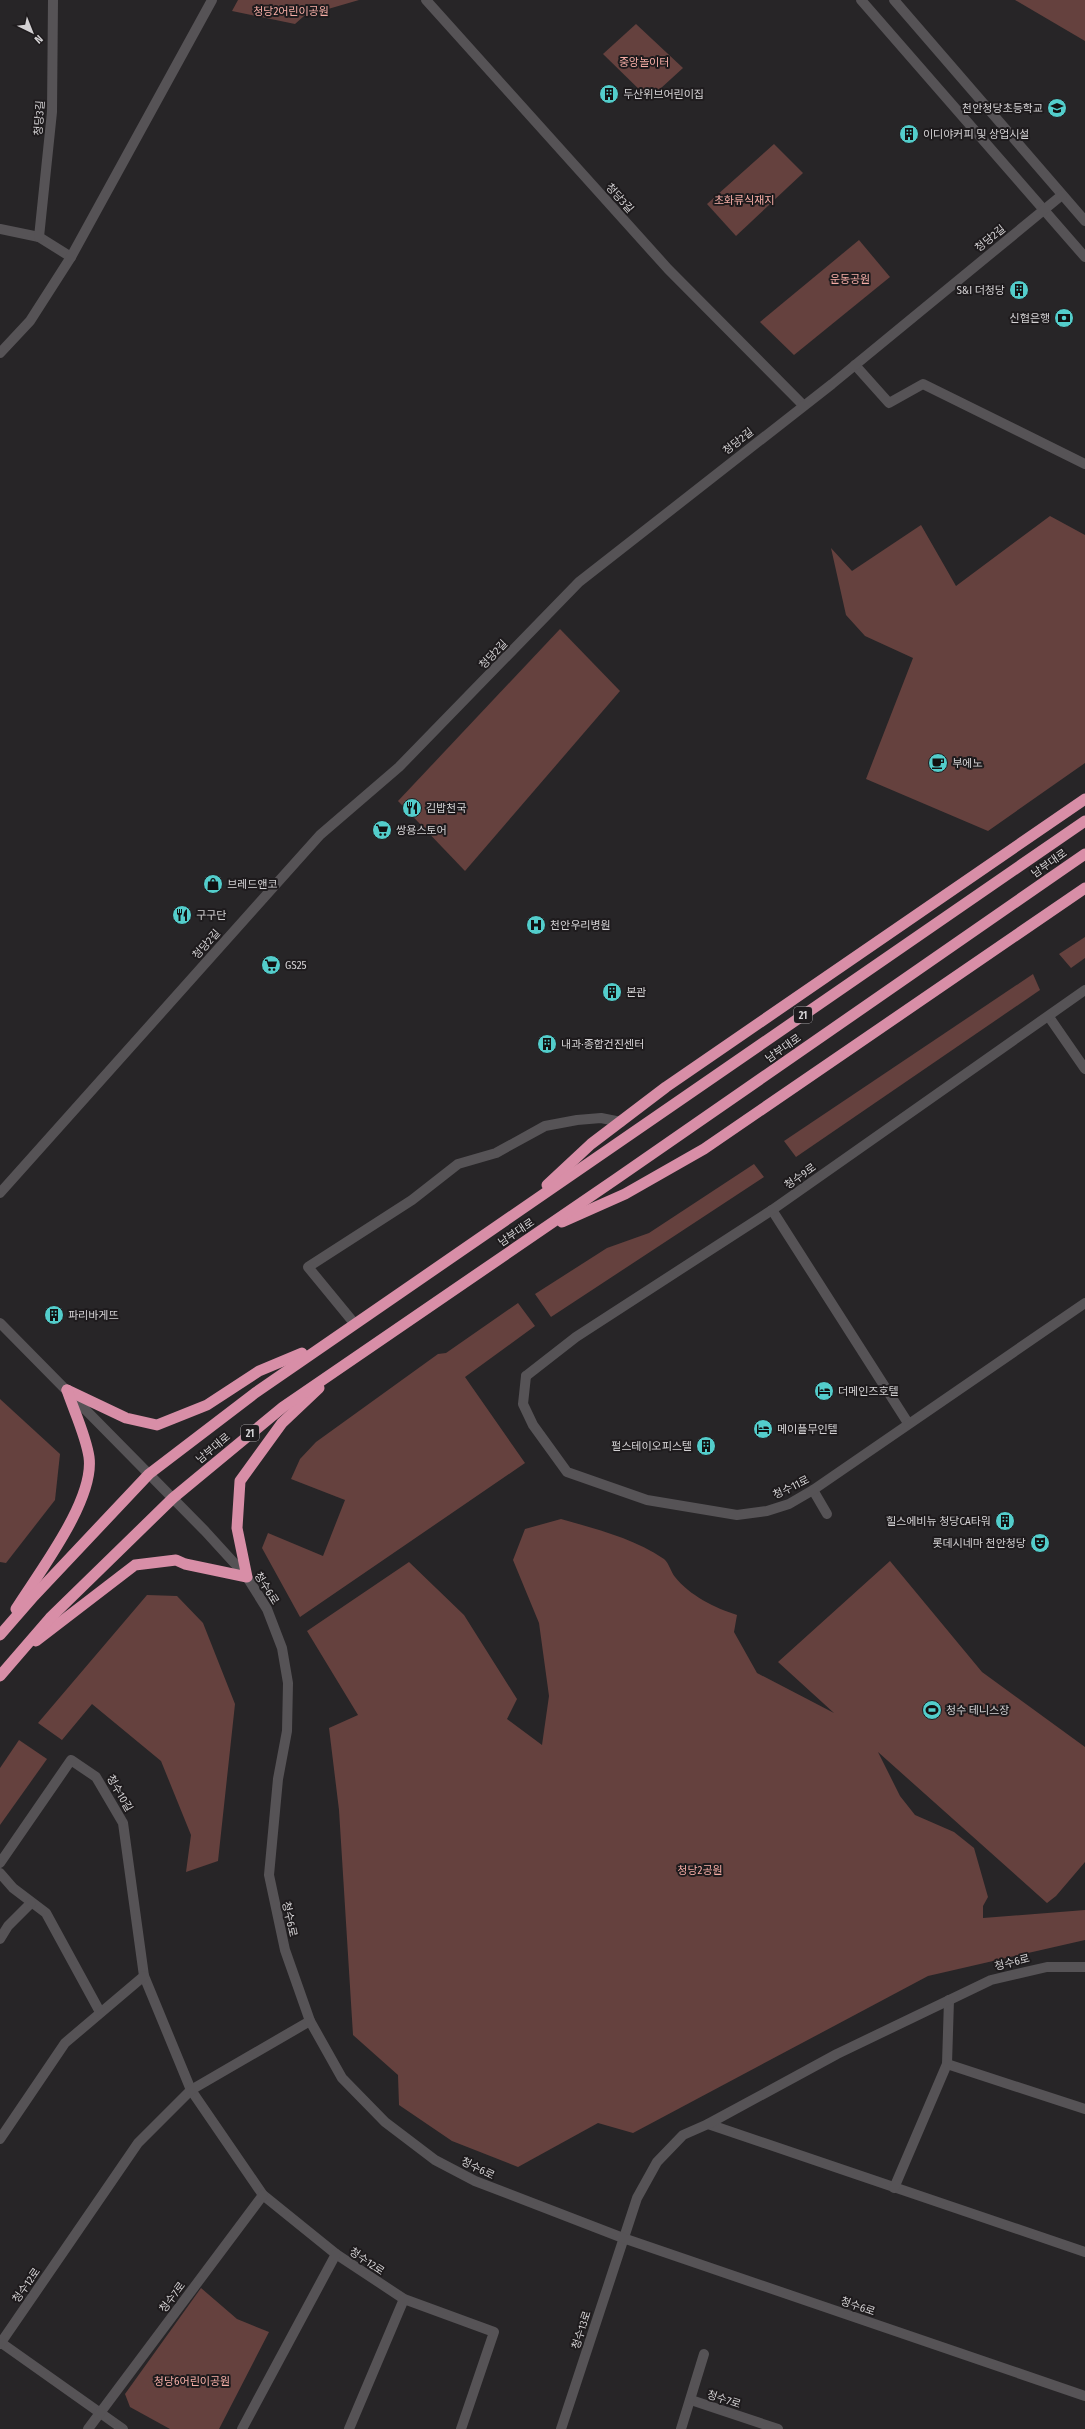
<svg xmlns="http://www.w3.org/2000/svg" width="1085" height="2429" viewBox="0 0 1085 2429" font-family="'Fira Sans Condensed','Noto Sans KR',sans-serif">
<rect width="100%" height="100%" fill="#272527"/>
<!-- green -->
<g fill="#65413e">
<polygon points="238,0 359,0 304,16 295,24 232,11"/>
<polygon points="1015,0 1085,0 1085,41"/>
<polygon points="636,24 683,68 649,99 603,54"/>
<polygon points="774,144 803,173 736,236 707,204"/>
<polygon points="859,240 890,277 794,355 760,322"/>
<polygon points="1050,516 1085,535 1085,763 988,831 866,779 913,658 865,636 846,615 831,548 852,571 921,525 956,586"/>
<polygon points="560,629 620,691 465,871 398,801"/>
<polygon points="1085,937 1085,958 1071,968 1059,954"/>
<polygon points="1033,974 1040,990 796,1157 784,1141"/>
<polygon points="754,1164 764,1177 551,1317 535,1294 607,1248 649,1233"/>
<polygon points="518,1303 535,1326 465,1377 525,1463 300,1617 262,1548 268,1533 323,1556 345,1500 291,1479 300,1459 316,1442 438,1354 446,1353"/>
<polygon points="0,1399 60,1454 55,1500 6,1563 0,1562"/>
<path d="M561 1519C596 1529 633 1538 664 1559 669 1563 671 1572 675 1577 689 1595 715 1608 737 1615L734 1632 757 1673 834 1713 778 1662 890 1561 982 1672 1085 1747V1862L1056 1896 1047 1903 878 1752 900 1796 915 1815 954 1832 974 1848 988 1897 983 1906V1918L1085 1910V1940L928 1976 633 2133 598 2123 518 2167 452 2141 399 2105 398 2075 353 2035 339 1810 329 1728 358 1715 307 1631 409 1562 464 1615 517 1699 507 1719 542 1745 549 1696 539 1623 513 1560 525 1529Z"/>
<polygon points="147,1595 177,1596 203,1623 235,1704 218,1861 186,1872 191,1835 161,1761 92,1704 62,1740 38,1723"/>
<polygon points="19,1740 47,1759 0,1825 0,1768"/>
<polygon points="201,2288 237,2319 269,2332 219,2429 170,2429 130,2407 125,2394"/>
</g>
<g fill="none" stroke-linecap="round" stroke-linejoin="round">
<!-- service -->
<g stroke="#565356" stroke-width="10">
<polyline points="0,229 39,237 71,257"/>
<polyline points="39,237 52,112 53,0"/>
<polyline points="855,365 889,403 923,384 1085,464"/>
<polyline points="354,1323 308,1267 412,1200 458,1164 496,1153 545,1126 577,1120 601,1118 621,1122"/>
<polyline points="813,1490 827,1514"/>
</g>
<!-- minor -->
<g stroke="#565356" stroke-width="10">
<polyline points="426,0 668,269 803,405"/>
<polyline points="1049,1017 1085,1069"/>
<polyline points="772,1210 908,1423"/>
<polyline points="526,1376 576,1337 772,1210 1085,990"/>
<polyline points="0,1863 71,1760 96,1777 123,1823 144,1976 191,2090 263,2195 336,2254 404,2299 494,2332 461,2429"/>
<polyline points="0,1873 13,1888 46,1913 100,2012"/>
<polyline points="0,1939 8,1926 31,1903"/>
<polyline points="947,2064 1085,2109"/>
<polyline points="708,2124 1085,2252"/>
<polyline points="0,2139 65,2043 144,1976"/>
<polyline points="894,2188 947,2064 949,2000"/>
<polyline points="0,2342 123,2429"/>
<polyline points="0,2344 138,2143 191,2090 310,2021"/>
<polyline points="691,2400 778,2429"/>
<polyline points="88,2429 263,2195"/>
<polyline points="242,2429 336,2254"/>
<polyline points="349,2429 404,2299"/>
<polyline points="561,2429 637,2198 657,2162 683,2135 708,2124 837,2054 991,1980 1047,1967 1085,1967"/>
<polyline points="681,2429 704,2354"/>
</g>
<!-- tertiary -->
<g stroke="#565356" stroke-width="10">
<polyline points="861,0 1085,257"/>
<polyline points="894,0 1085,221"/>
<polyline points="0,353 30,321 71,257 212,0"/>
<polyline points="0,1193 320,835 399,767 579,582 832,384 1062,195"/>
<polyline points="0,1323 205,1531 247,1577 267,1609 282,1648 288,1683 287,1731 278,1779 269,1875 285,1950 310,2021 342,2078 385,2122 435,2160 475,2181 623,2238 1085,2396"/>
<polyline points="526,1376 523,1404 533,1425 567,1472 647,1500 737,1515 767,1511 789,1504 813,1490 1085,1303"/>
</g>
<!-- trunk -->
<g stroke="#d88ea7" stroke-width="11">
<polyline points="547,1185 591,1144 666,1087 1085,799"/>
<polyline points="562,1222 625,1194 704,1149 1085,888"/>
<polyline points="67,1390 126,1418 157,1425 207,1405 259,1371 302,1353"/>
<path d="M16 1609C39 1572 95 1500 89 1457 86 1436 74 1411 67 1390"/>
<polyline points="0,1635 34,1596 149,1474 255,1393 1085,821"/>
<polyline points="36,1641 135,1565 176,1560 185,1564 247,1577 237,1528 240,1481 282,1423 319,1388"/>
<polyline points="0,1676 50,1618 173,1498 283,1407 616,1179 1085,854"/>
</g>
</g>
<!-- icons -->
<defs>
<g id="building-disc" transform="scale(1)"><circle r="9.5" fill="#53cdcb" stroke="#1e1b1d"/><path d="M-4-6H4V6H1V3H-1V6H-4ZM-2.5-4.3h1.7v1.8h-1.7ZM.8-4.3h1.7v1.8H.8ZM-2.5-1h1.7V.8h-1.7ZM.8-1h1.7V.8H.8Z" fill="#111"/></g>
<g id="school-disc" transform="scale(1)"><circle r="9.5" fill="#53cdcb" stroke="#1e1b1d"/><path d="M0-5L7-2L0 1L-7-2ZM-4 1L0 2.5L4 1V4Q0 6-4 4Z" fill="#111"/></g>
<g id="bank-disc" transform="scale(1)"><circle r="9.5" fill="#53cdcb" stroke="#1e1b1d"/><path d="M-6-4H6V4H-6ZM0-2.3a2.3 2.3 0 1 0 0 4.6a2.3 2.3 0 1 0 0-4.6Z" fill="#111"/></g>
<g id="cafe-disc" transform="scale(1)"><circle r="9.5" fill="#53cdcb" stroke="#1e1b1d"/><path d="M-5.5-4.5H6V0H3Q3 3.5 0 3.5H-2.5Q-5.5 3.5-5.5 0ZM3-3.2v2h1.7v-2ZM-6 4.5H4V6H-6Z" fill="#111"/></g>
<g id="restaurant-disc" transform="scale(1)"><circle r="9.5" fill="#53cdcb" stroke="#1e1b1d"/><path d="M-5-6h1v4h1v-4h1v4h1v-4h1v5L-1.5 .5V6h-2V.5L-5-1ZM5-6V6H3V1.5H1.5Q1.5-4 5-6Z" fill="#111"/></g>
<g id="supermarket-disc" transform="scale(1)"><circle r="9.5" fill="#53cdcb" stroke="#1e1b1d"/><path d="M-6-5.5h2.5l.6 2H6L4.5 2H-2.5L-4.4-4H-6ZM-1.5 3.2a1.3 1.3 0 1 0 .1 0ZM3 3.2a1.3 1.3 0 1 0 .1 0Z" fill="#111"/></g>
<g id="shop-disc" transform="scale(1)"><circle r="9.5" fill="#53cdcb" stroke="#1e1b1d"/><path d="M-5-2.5h2.3a2.7 3.5 0 0 1 5.4 0H5L5.5 6h-11ZM-1.5-2.5h3a1.5 2.3 0 0 0-3 0Z" fill="#111"/></g>
<g id="hospital-disc" transform="scale(1)"><circle r="9.5" fill="#53cdcb" stroke="#1e1b1d"/><path d="M-5-5h3v3.5h4V-5h3V5h-3V1.5h-4V5h-3Z" fill="#111"/></g>
<g id="hotel-disc" transform="scale(1)"><circle r="9.5" fill="#53cdcb" stroke="#1e1b1d"/><path d="M-6-4.5h1.5V1H6V5H4.5V3h-9V5H-6ZM-4 0a1.8 1.8 0 1 1 3.6 0ZM.5 0V-2.5h3Q6-2.5 6 0Z" fill="#111"/></g>
<g id="theatre-disc" transform="scale(1)"><circle r="9.5" fill="#53cdcb" stroke="#1e1b1d"/><path d="M-5-5.5Q0-4 5-5.5V0Q5 5 0 6Q-5 5-5 0ZM-3.3-2.5H-1v1.5H-3.3ZM1-2.5H3.3v1.5H1ZM-2.8 1Q0 5.5 2.8 1Z" fill="#111"/></g>
<g id="stadium-disc" transform="scale(1)"><circle r="9.5" fill="#53cdcb" stroke="#1e1b1d"/><path d="M0-5a6.5 5 0 1 0 0 10a6.5 5 0 1 0 0-10ZM-3.5-1.8h7v3.6h-7Z" fill="#111"/></g>
</defs>
<g fill-rule="evenodd">
<use href="#building-disc" x="609" y="94"/>
<use href="#school-disc" x="1057" y="108"/>
<use href="#building-disc" x="909" y="134"/>
<use href="#building-disc" x="1019" y="290"/>
<use href="#bank-disc" x="1064" y="318"/>
<use href="#cafe-disc" x="938" y="763"/>
<use href="#restaurant-disc" x="412" y="808"/>
<use href="#supermarket-disc" x="382" y="830"/>
<use href="#shop-disc" x="213" y="884"/>
<use href="#restaurant-disc" x="182" y="915"/>
<use href="#hospital-disc" x="536" y="925"/>
<use href="#supermarket-disc" x="271" y="965"/>
<use href="#building-disc" x="612" y="992"/>
<use href="#building-disc" x="547" y="1044"/>
<use href="#building-disc" x="54" y="1315"/>
<use href="#hotel-disc" x="824" y="1391"/>
<use href="#hotel-disc" x="763" y="1429"/>
<use href="#building-disc" x="706" y="1446"/>
<use href="#building-disc" x="1005" y="1521"/>
<use href="#theatre-disc" x="1040" y="1543"/>
<use href="#stadium-disc" x="932" y="1710"/>
</g>
<g text-anchor="middle" stroke-width="4" stroke-linejoin="round" paint-order="stroke">
<!-- shield labels -->
<g fill="#1e1b1d" stroke="#9d9b9d" stroke-width="1">
<rect x="794" y="1007" width="18" height="16" rx="3"/>
<rect x="241" y="1425" width="18" height="16" rx="3"/>
</g>
<g font-size="10" font-weight="bold" fill="#d4d2d4">
<text x="803" y="1019">21</text>
<text x="250" y="1437">21</text>
</g>
<!-- park labels -->
<g font-size="11" fill="#f6ada6" stroke="#1e1b1d">
<text x="291" y="15">청당2어린이공원</text>
<text x="644" y="66">중앙놀이터</text>
<text x="744" y="204">초화류식재지</text>
<text x="850" y="283">운동공원</text>
<text x="700" y="1874">청당2공원</text>
<text x="192" y="2385">청당6어린이공원</text>
</g>
<!-- poi labels -->
<g font-size="11" fill="#d4d2d4" stroke="#1e1b1d" text-anchor="start">
<text x="623" y="98">두산위브어린이집</text>
<text x="1043" y="112" text-anchor="end">천안청당초등학교</text>
<text x="923" y="138">이디야커피 및 상업시설</text>
<text x="1005" y="294" text-anchor="end">S&amp;I 더청당</text>
<text x="1050" y="322" text-anchor="end">신협은행</text>
<text x="952" y="767">부에노</text>
<text x="426" y="812">김밥천국</text>
<text x="396" y="834">쌍용스토어</text>
<text x="227" y="888">브레드앤코</text>
<text x="196" y="919">구구단</text>
<text x="550" y="929">천안우리병원</text>
<text x="285" y="969">GS25</text>
<text x="626" y="996">본관</text>
<text x="561" y="1048">내과·종합건진센터</text>
<text x="68" y="1319">파리바게뜨</text>
<text x="838" y="1395">더메인즈호텔</text>
<text x="777" y="1433">메이플무인텔</text>
<text x="692" y="1450" text-anchor="end">펄스테이오피스텔</text>
<text x="991" y="1525" text-anchor="end">힐스에비뉴 청당CA타워</text>
<text x="1026" y="1547" text-anchor="end">롯데시네마 천안청당</text>
<text x="946" y="1714">청수 테니스장</text>
</g>
<!-- street labels -->
<g font-size="11" fill="#d4d2d4" stroke="#1e1b1d">
<text transform="translate(39 118) rotate(-86)" y="4">청당3길</text>
<text transform="translate(620 198) rotate(48)" y="4">청당3길</text>
<text transform="translate(990 238) rotate(-39)" y="4">청당2길</text>
<text transform="translate(738 441) rotate(-38)" y="4">청당2길</text>
<text transform="translate(493 654) rotate(-46)" y="4">청당2길</text>
<text transform="translate(1049 863) rotate(-35)" y="4">남부대로</text>
<text transform="translate(206 944) rotate(-48)" y="4">청당2길</text>
<text transform="translate(783 1048) rotate(-35)" y="4">남부대로</text>
<text transform="translate(800 1176) rotate(-35)" y="4">청수9로</text>
<text transform="translate(516 1232) rotate(-34)" y="4">남부대로</text>
<text transform="translate(213 1448) rotate(-40)" y="4">남부대로</text>
<text transform="translate(791 1487) rotate(-26)" y="4">청수11로</text>
<text transform="translate(267 1588) rotate(58)" y="4">청수6로</text>
<text transform="translate(120 1793) rotate(60)" y="4">청수10길</text>
<text transform="translate(290 1919) rotate(78)" y="4">청수6로</text>
<text transform="translate(1012 1962) rotate(-14)" y="4">청수6로</text>
<text transform="translate(478 2168) rotate(26)" y="4">청수6로</text>
<text transform="translate(367 2261) rotate(34)" y="4">청수12로</text>
<text transform="translate(26 2285) rotate(-55)" y="4">청수12로</text>
<text transform="translate(172 2297) rotate(-53)" y="4">청수7로</text>
<text transform="translate(858 2306) rotate(19)" y="4">청수6로</text>
<text transform="translate(581 2330) rotate(-72)" y="4">청수13로</text>
<text transform="translate(724 2399) rotate(18)" y="4">청수7로</text>
</g>
</g>
<!-- north arrow -->
<g transform="translate(32 32) rotate(137)" stroke="#1e1b1d" stroke-width="3" paint-order="stroke">
<path d="M0-3L7 15L0 10L-7 15Z" fill="#d4d2d4"/>
<text y="-6" font-size="11" font-weight="bold" text-anchor="middle" fill="#d4d2d4">N</text>
</g>
</svg>
